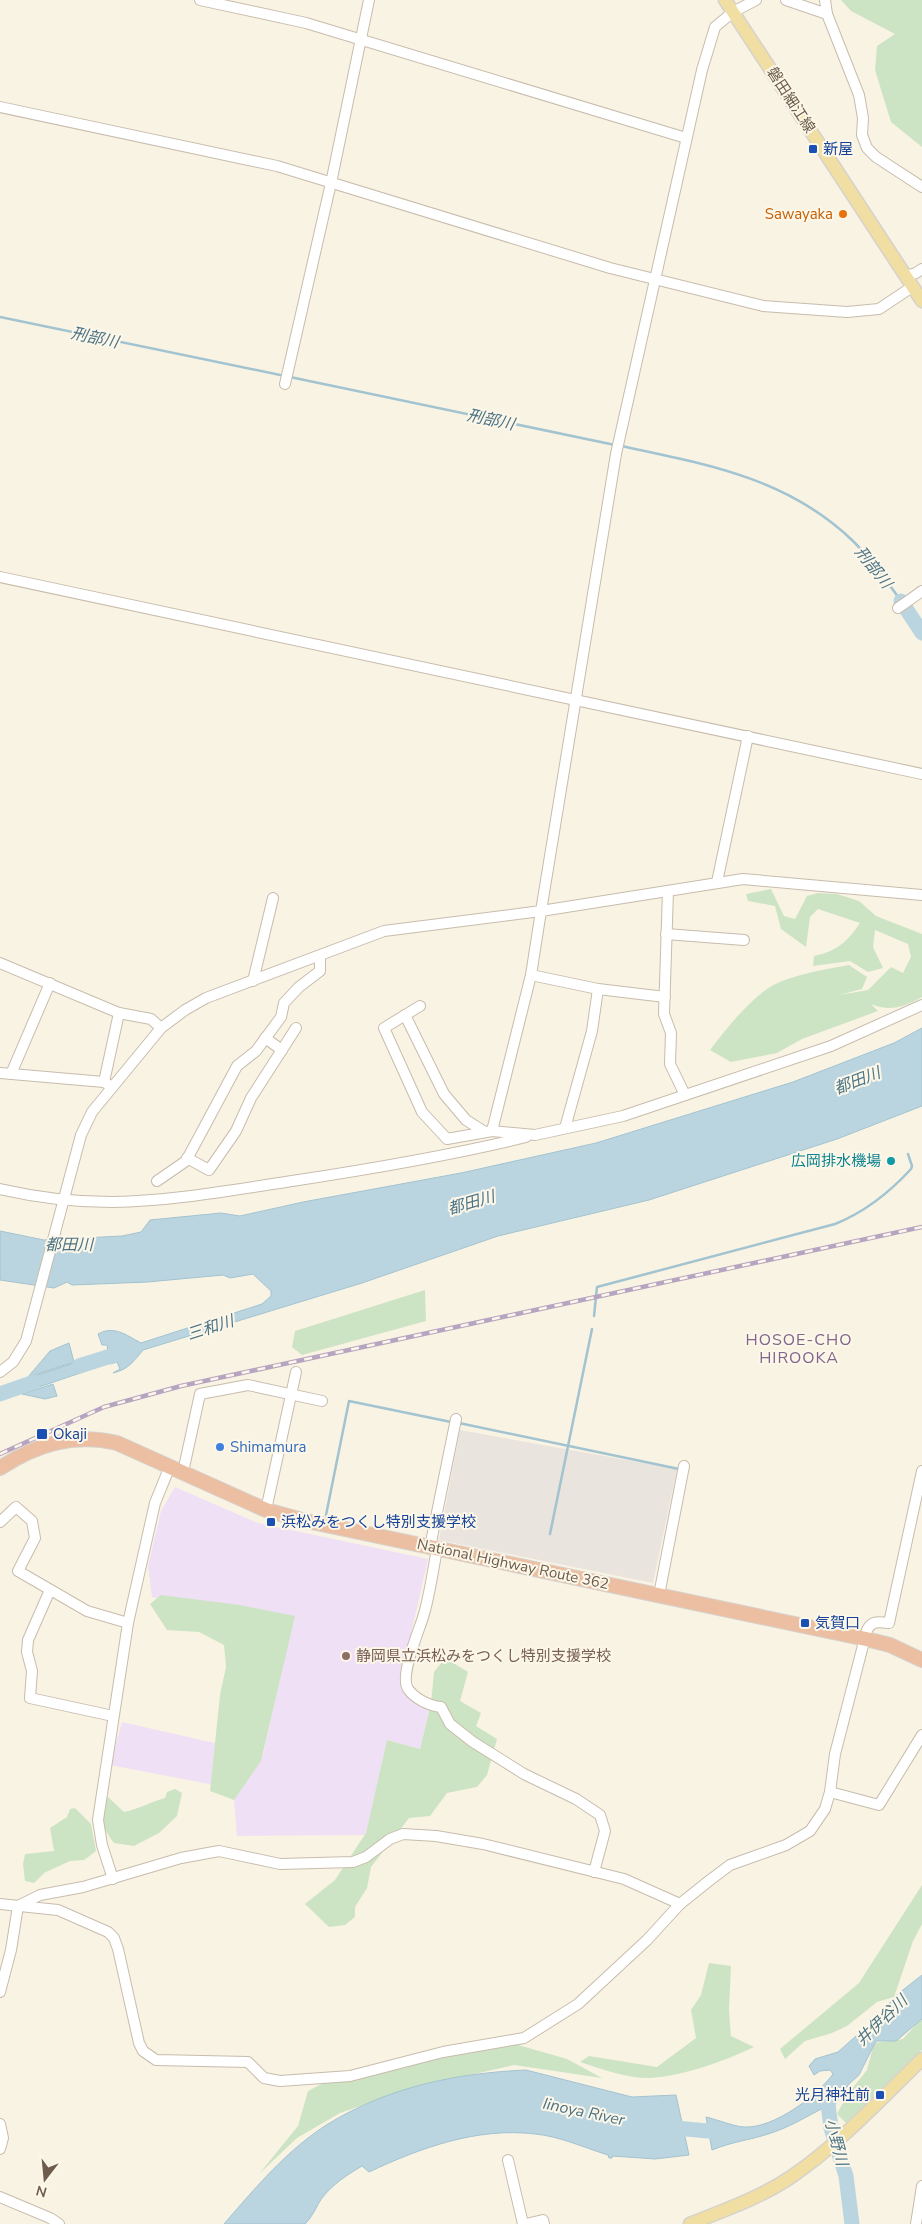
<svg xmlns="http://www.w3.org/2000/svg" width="922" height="2224" viewBox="0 0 922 2224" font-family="'Nunito Sans','Noto Sans JP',sans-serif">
<rect width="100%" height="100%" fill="#f9f3e4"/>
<!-- industrial -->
<polygon fill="#e9e4de" points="460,1430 677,1469 653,1583 439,1540"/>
<!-- education -->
<polygon fill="#f0e0f5" points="175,1487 258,1523 428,1559 400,1682 430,1706 420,1749 387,1740 366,1835 237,1836 234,1800 209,1784 110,1765 122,1722 263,1754 291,1629 152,1597 148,1566 161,1511"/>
<!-- green -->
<g fill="#cde4c4">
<polygon points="841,0 922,0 922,147 891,122 875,70 877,46 895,34 851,11"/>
<path d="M771 889 784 916 795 919 807 896 818 893 837 894 859 901 876 916 922 934V997C904 1007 890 1012 871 1004L878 1011 802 1039 777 1053 731 1062 710 1050C727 1028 755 991 782 981 803 973 827 969 849 965L867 977 862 989 839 995 868 990 891 967 903 973 911 957 908 944 875 930 873 947 883 968 868 972 850 961 813 966 814 956C837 951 847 942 860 923L818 909 810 917 806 947 781 929 775 906 748 901 746 894Z"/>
<polygon points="425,1290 426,1321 302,1355 292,1347 295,1331"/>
<polygon points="161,1595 240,1605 295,1616 261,1761 234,1800 210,1791 220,1695 226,1667 224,1645 199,1632 167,1630 150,1604"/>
<polygon points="445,1658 468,1672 460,1701 481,1713 476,1726 497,1739 487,1775 477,1787 447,1793 430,1816 409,1818 371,1867 367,1888 355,1907 355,1917 345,1925 329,1927 305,1904 335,1880 366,1833 387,1740 420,1749 431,1703 434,1672"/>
<path d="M175 1789 182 1793 177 1816 159 1833 134 1846 114 1843C102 1827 97 1815 108 1797L124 1812C139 1809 150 1802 165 1798L167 1792Z"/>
<polygon points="75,1808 91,1824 96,1851 84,1860 70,1861 44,1873 34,1883 25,1881 23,1864 25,1854 54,1851 50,1828 67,1817 70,1809"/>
<polygon points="922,1885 922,1924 913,1941 894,1997 877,2002 847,2026 832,2033 805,2041 785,2059 780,2049 859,1983"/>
<path d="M709 1963 731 1966 729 2011 731 2036 754 2047C722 2062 687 2075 651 2078 630 2079 600 2069 580 2062L589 2056 657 2067 696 2038 691 2010 701 1995Z"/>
<polygon points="922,2018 922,2050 846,2123 837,2114 847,2095 867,2070 874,2043 903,2039"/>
<polygon points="511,2043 567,2059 602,2078 514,2065 412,2088 340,2113 297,2138 259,2174 298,2126 308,2091 335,2077"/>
</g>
<!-- water -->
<g fill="#bbd5e0" stroke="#a2c3d0">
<path d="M922 1028V1106L837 1139 649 1200 498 1236 362 1283 143 1350C133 1362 129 1369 113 1373L120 1369 117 1362 110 1364 107 1345H102L98 1334C114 1325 126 1335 141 1343L262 1304 271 1296V1291L253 1274 230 1278 223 1275 148 1282 72 1285 67 1282 54 1288 0 1280V1231L44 1240 122 1236 141 1232 150 1220 221 1213 240 1216 303 1202 461 1173 596 1143 793 1082 894 1043Z"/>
<polygon points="69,1343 74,1362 28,1377 50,1351"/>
<polygon points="98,1355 101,1366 18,1394 4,1392 19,1387 26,1379"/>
<polygon points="53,1384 57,1396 45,1399 22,1394"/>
<path d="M922 1975V2019L896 2041H876L859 2075 849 2084 832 2109 825 2107C806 2117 788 2128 768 2134 750 2140 731 2142 712 2150L706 2117C719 2120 732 2126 744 2127 773 2129 817 2096 833 2074L830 2070 820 2071 814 2075 809 2066 815 2059 838 2052 856 2036 874 2025 894 1997Z"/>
<path d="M526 2070 632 2097 676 2095 689 2155 655 2159 613 2156 612 2158H609L608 2155C585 2148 559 2136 535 2134 477 2127 420 2148 369 2172L362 2166C347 2175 333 2184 322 2198 316 2207 313 2216 305 2224H224C255 2188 288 2149 328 2124 388 2087 457 2073 526 2070Z"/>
</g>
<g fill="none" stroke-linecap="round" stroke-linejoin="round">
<!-- stream -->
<g stroke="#a2c3d0" stroke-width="2.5">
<polyline points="0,317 285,376"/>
<polyline points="290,377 615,445"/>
<path d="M621 446C706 464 788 478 853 541 871 559 886 580 901 601"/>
<path d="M594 1316 597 1287 835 1224C865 1212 889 1193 911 1169L912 1166 908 1154"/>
<polyline points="459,1423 679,1469"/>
<polyline points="326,1515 349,1401 451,1422"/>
<polyline points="550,1534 592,1329"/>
</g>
<!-- river -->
<g stroke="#bbd5e0" stroke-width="15">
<polyline points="901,601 922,633"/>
<polyline points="79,1366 127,1351"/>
<polyline points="0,1394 34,1382"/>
<polyline points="834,2090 828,2104 831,2128 846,2176 852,2224"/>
<polyline points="665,2127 729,2133"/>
</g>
<!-- minor casing -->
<g stroke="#c8bcac" stroke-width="12">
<g id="minor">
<polyline points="200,0 306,23 686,138"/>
<polyline points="786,0 827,14 859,95 863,118 862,135 867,148 876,157 922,187"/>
<polyline points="825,0 827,14"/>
<polyline points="0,107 277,166 610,268 763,306 847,312 879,309 912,287"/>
<polyline points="906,276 916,273 922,269"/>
<polyline points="285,384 331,183 369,0"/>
<polyline points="0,577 922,774"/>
<polyline points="898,608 922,591"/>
<polyline points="717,882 748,736"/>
<polyline points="668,891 664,1014 671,1033 670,1064 685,1095"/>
<polyline points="666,934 744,940"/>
<polyline points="0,963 119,1013 151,1019 161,1028"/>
<polyline points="531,975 598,989 665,997"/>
<polyline points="253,981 273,898"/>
<polyline points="420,1006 384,1028 422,1112 447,1139 492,1131 535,1135 623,1116 831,1046 922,1005"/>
<polyline points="405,1015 444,1094 466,1120 485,1132"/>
<polyline points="265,1038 282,1050"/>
<polyline points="0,1073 104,1082 112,1087"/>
<polyline points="11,1074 50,983"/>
<polyline points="104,1082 119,1013"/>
<polyline points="565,1128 592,1031 598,989"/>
<polyline points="492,1131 531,975 541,911 743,879 922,895"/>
<polyline points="187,1158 209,1170 236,1131 251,1098 296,1028"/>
<polyline points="157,1181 186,1161 237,1066 256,1051 281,1017 284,1003 299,987 320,971 320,956"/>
<path d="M0 1189C35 1197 76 1202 112 1202 172 1201 233 1190 292 1181 371 1169 449 1156 526 1137"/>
<polyline points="0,1372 13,1362 26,1341 81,1135 92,1112 161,1028 185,1010 206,998 384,931 541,911 616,454 702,70 715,27 733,12 756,0"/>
<polyline points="183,1472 200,1394 248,1385 322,1401"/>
<polyline points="266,1510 296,1372"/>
<polyline points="0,1522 16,1507 32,1521 35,1538 18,1571 87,1611 128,1623"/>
<polyline points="430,1547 456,1419"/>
<path d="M437 1549C433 1570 430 1593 424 1614 420 1629 399 1675 408 1689 415 1699 430 1706 441 1707L450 1724 473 1742 524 1774 576 1799 600 1815 605 1831 594 1872"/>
<polyline points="50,1590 28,1640 27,1652 32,1671 30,1698 113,1716"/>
<polyline points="659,1595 684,1466"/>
<polyline points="830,1792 879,1805 922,1735"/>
<polyline points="113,1879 102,1845 98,1820 128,1623 155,1503 170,1466"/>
<path d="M0 1904 58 1910 108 1932 114 1938 118 1949 139 2043 143 2051 156 2060 248 2062 264 2078 280 2081 350 2076 443 2052 524 2038 578 2004 647 1940 680 1904 710 1880 730 1865 786 1845 810 1831 825 1809 830 1792 835 1754 867 1630C872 1620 879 1622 889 1623L922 1471"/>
<polyline points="20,1905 40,1895 83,1887 181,1858 219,1851 280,1864 353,1862 366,1857 390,1839 403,1834 436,1836 483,1844 624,1879 680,1904"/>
<polyline points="0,1992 11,1950 18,1906"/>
<polyline points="0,2124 3,2138 0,2149"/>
<polyline points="508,2160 523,2224"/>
<polyline points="0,2197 50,2218 59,2224"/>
<polyline points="526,2224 543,2220 544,2224"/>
<polyline points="916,2224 922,2186"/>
</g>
</g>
<!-- major casing -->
<g stroke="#d6d2cd" stroke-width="15">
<g id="major">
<polyline points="725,0 922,301"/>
<path d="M690 2224C724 2210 760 2198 791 2177 839 2144 880 2100 922 2059"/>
</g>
</g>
<!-- highway casing -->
<g stroke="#d6d2cd" stroke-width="16">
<path id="highway" d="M0 1468C37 1444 73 1433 117 1443L266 1510 302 1520 866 1639 890 1645 922 1660"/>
</g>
<!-- minor -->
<use href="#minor" stroke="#fff" stroke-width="10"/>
<!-- major -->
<use href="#major" stroke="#f0dea3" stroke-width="12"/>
<!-- highway -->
<use href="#highway" stroke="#ecbfa2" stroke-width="14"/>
<!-- rail casing -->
<g stroke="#b7a4c0" stroke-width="4.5">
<polyline id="rail" points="0,1454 104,1407 181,1386 922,1227"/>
</g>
<!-- rail -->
<use href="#rail" stroke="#fcf7e9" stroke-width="2.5" stroke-dasharray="8" stroke-linecap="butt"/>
</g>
<!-- markers -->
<g fill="#1a4fb4" stroke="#fcf7e9" stroke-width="2">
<rect x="808" y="144" width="10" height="10" rx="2.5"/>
<rect x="36" y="1428" width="12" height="12" rx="2.5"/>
<rect x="266" y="1517" width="10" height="10" rx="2.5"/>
<rect x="800" y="1618" width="10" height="10" rx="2.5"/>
<rect x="875" y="2090" width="10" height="10" rx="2.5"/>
</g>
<circle fill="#e8710a" stroke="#fcf7e9" stroke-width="2" cx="843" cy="214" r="5"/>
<circle fill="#0f9aa8" stroke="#fcf7e9" stroke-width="2" cx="891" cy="1161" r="5"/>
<circle fill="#3f7fe0" stroke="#fcf7e9" stroke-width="2" cx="220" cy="1447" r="5"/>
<circle fill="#8d6e63" stroke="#fcf7e9" stroke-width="2" cx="346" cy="1656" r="5"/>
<g text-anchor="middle" stroke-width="4" stroke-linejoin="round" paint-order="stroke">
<!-- street labels -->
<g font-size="15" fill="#6e5d4d" stroke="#fcf7e9">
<text transform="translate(791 100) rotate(57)" y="5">磐田細江線</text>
<text transform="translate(513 1564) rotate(12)" y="5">National Highway Route 362</text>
</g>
<!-- transit labels -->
<g font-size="15" fill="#164399" stroke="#fcf7e9" text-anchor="start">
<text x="823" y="154">新屋</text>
<text x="53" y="1439">Okaji</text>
<text x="281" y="1527">浜松みをつくし特別支援学校</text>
<text x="815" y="1628">気賀口</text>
<text x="870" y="2100" text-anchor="end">光月神社前</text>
</g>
<!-- food labels -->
<g font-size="15" fill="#c56008" stroke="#fcf7e9" text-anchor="end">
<text x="833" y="219">Sawayaka</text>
</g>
<!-- culture labels -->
<g font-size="15" fill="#0d838f" stroke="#fcf7e9" text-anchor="end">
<text x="881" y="1166">広岡排水機場</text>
</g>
<!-- shop labels -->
<g font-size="15" fill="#366cbe" stroke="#fcf7e9" text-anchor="start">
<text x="230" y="1452">Shimamura</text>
</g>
<!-- education labels -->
<g font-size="15" fill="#785e54" stroke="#fcf7e9" text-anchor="start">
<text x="356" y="1661">静岡県立浜松みをつくし特別支援学校</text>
</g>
<!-- water labels -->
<g font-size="16" font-style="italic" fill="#4c7485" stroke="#fcf7e9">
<text transform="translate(95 337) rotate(12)" y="6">刑部川</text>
<text transform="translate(491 419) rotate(12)" y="6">刑部川</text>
<text transform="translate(874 567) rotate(51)" y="6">刑部川</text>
<text transform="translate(857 1080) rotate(-21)" y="6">都田川</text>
<text transform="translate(471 1202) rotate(-16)" y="6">都田川</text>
<text x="69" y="1250">都田川</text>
<text transform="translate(210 1327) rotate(-18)" y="6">三和川</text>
<text transform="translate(881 2020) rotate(-44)" y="6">井伊谷川</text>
<text transform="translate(584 2111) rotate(12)" y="6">Iinoya River</text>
<text transform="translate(837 2142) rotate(75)" y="6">小野川</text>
</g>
<!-- neighbourhood labels -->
<g font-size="16" letter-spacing="1" fill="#82658a" stroke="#fcf7e9">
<text x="799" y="1345">HOSOE-CHO<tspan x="799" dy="18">HIROOKA</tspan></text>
</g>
</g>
<!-- north arrow -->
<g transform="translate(45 2179) rotate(196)" stroke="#fcf7e9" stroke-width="4" paint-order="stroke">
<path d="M0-4L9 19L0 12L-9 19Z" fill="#6e5d4d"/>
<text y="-8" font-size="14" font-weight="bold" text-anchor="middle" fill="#6e5d4d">N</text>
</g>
</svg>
